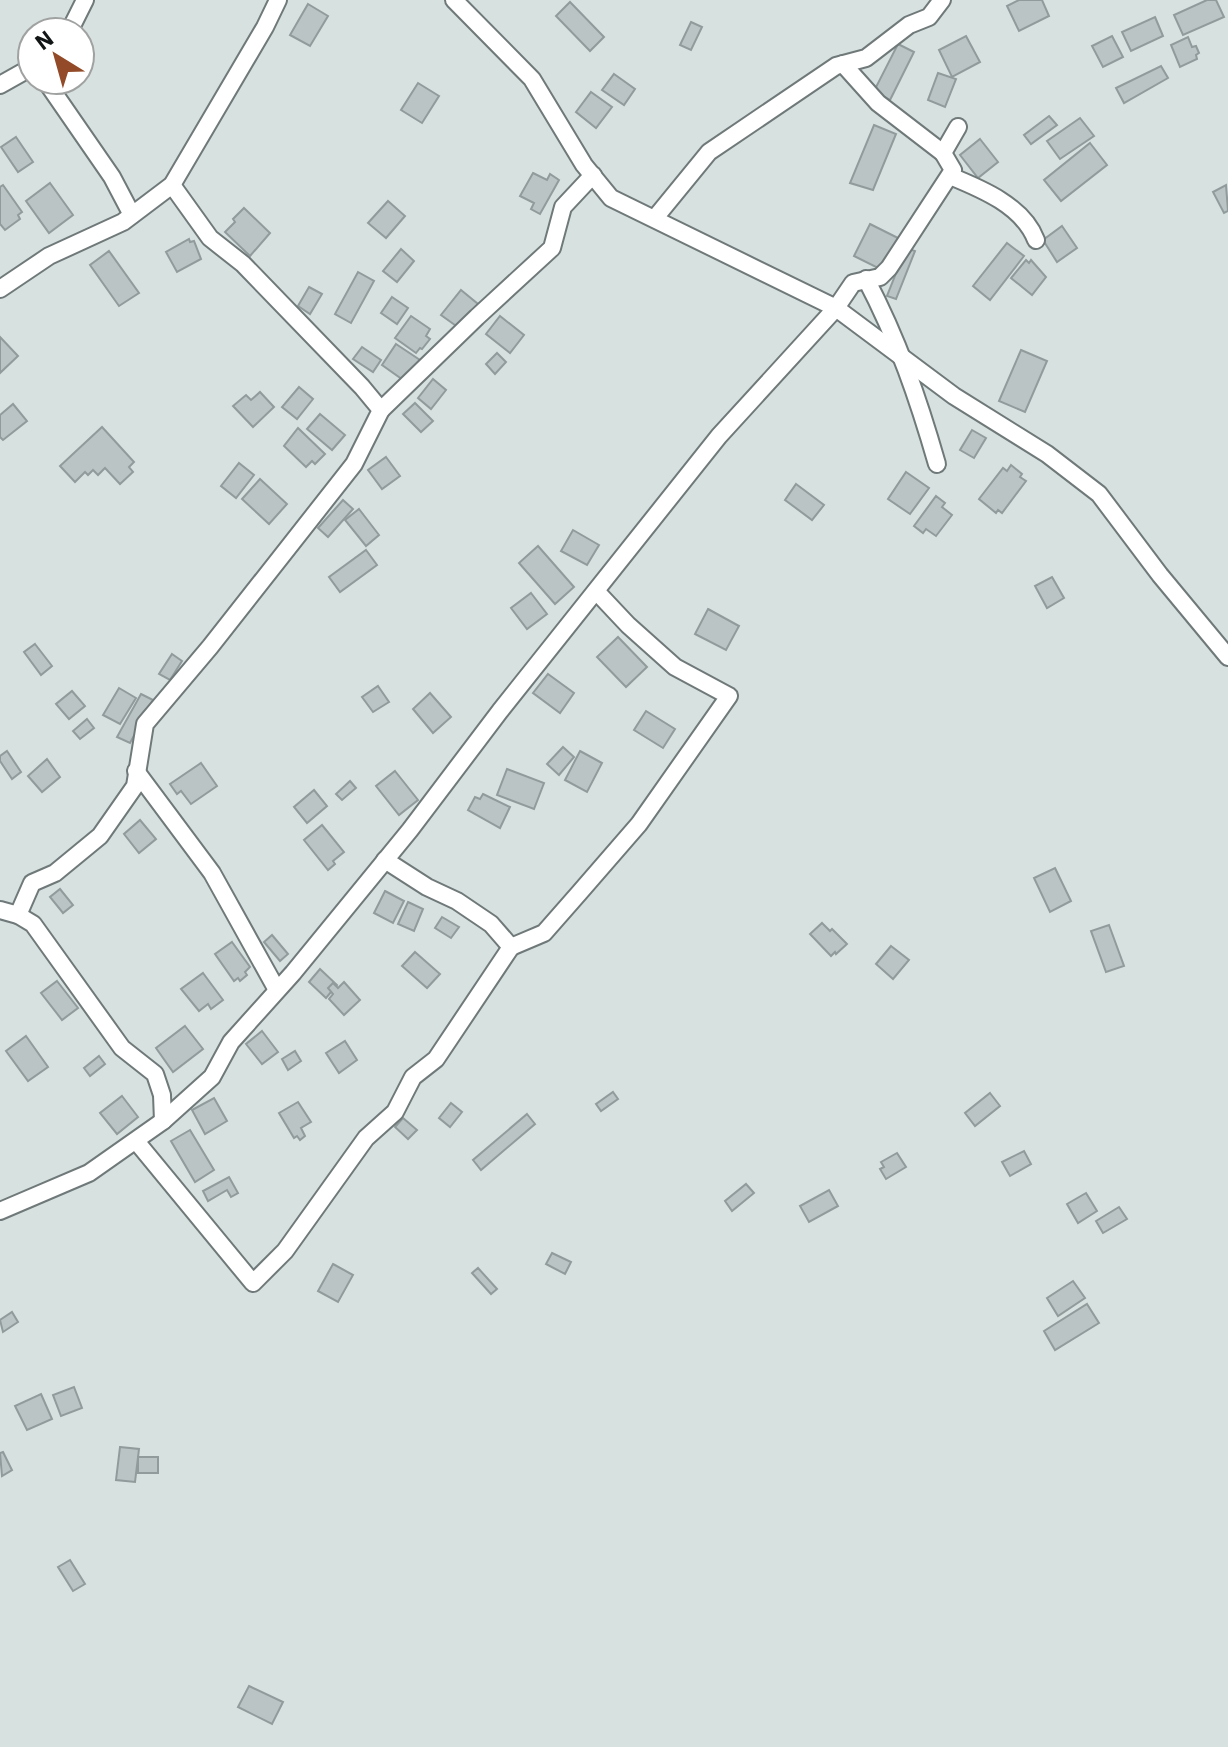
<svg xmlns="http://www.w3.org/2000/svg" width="1228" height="1747" viewBox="0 0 1228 1747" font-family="'IBM Plex Sans',sans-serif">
<rect width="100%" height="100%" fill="#d6e1e0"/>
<!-- building -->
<g fill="#bac4c4" stroke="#919b9b" stroke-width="2">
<polygon points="1019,0 1042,0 1049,16 1019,31 1007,6"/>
<polygon points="1207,0 1216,0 1224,17 1183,35 1174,15"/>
<polygon points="570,2 604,37 590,51 556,16"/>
<polygon points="308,4 328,16 310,46 290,35"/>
<polygon points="1155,17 1163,36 1131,51 1122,32"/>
<polygon points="691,22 702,27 691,50 680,45"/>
<polygon points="966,36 980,62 952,77 939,50"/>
<polygon points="1112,36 1123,57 1103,67 1092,46"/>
<polygon points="1188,37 1192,47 1196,46 1199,53 1196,55 1197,59 1180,67 1171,45"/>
<polygon points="898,44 914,52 890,100 874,91"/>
<polygon points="1161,66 1168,78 1124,103 1116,88"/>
<polygon points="938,73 956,79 945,107 928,100"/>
<polygon points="614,74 635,89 624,105 602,90"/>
<polygon points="418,83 439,96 422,123 401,110"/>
<polygon points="591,92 612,107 596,128 576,112"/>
<polygon points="1049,116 1057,125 1031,144 1024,135"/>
<polygon points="1080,118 1094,136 1060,159 1047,141"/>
<polygon points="874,125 896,134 873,190 850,183"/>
<polygon points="16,137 33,162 18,172 1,147"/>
<polygon points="980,139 998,162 978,178 960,155"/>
<polygon points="1090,143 1107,165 1061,201 1044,180"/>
<polygon points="533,173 547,180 550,174 559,180 540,214 531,209 534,203 520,196"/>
<polygon points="50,183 73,215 49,233 26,201"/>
<polygon points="3,185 22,212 18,215 20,219 5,230 0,224 0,187"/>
<polygon points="1226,185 1228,211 1224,213 1213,192"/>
<polygon points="388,201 405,216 386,238 368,223"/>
<polygon points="244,208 270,233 250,256 225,232 235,222 233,219"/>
<polygon points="870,224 900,239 884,271 854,256"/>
<polygon points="1062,226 1077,248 1057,262 1043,240"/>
<polygon points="189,239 190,242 194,241 201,259 177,272 166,252"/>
<polygon points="1007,243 1024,256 990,300 973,286"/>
<polygon points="906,248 915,251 896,299 887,296"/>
<polygon points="401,249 414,261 397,282 383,271"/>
<polygon points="109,251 139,293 119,306 90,265"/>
<polygon points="1026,260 1029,263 1031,260 1046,277 1032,295 1011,278"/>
<polygon points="358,272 374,281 351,323 335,314"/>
<polygon points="309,287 322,294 310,314 298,306"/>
<polygon points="461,290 478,304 459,328 441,315"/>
<polygon points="392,297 408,308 397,324 381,313"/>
<polygon points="411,316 430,329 426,336 430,339 422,349 420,348 416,353 395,338"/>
<polygon points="500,316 524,335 510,353 486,334"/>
<polygon points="0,337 18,356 0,373"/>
<polygon points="396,344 420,360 406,382 382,365"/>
<polygon points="362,347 381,360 373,372 353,359"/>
<polygon points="1021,350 1047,361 1025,412 999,401"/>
<polygon points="497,353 506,362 495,374 486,364"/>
<polygon points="433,379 446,390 431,409 418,398"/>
<polygon points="299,387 313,399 297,419 282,407"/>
<polygon points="260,392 274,407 253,427 233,406 246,395 251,400"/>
<polygon points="415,403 433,421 421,432 403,414"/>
<polygon points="13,404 27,421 3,440 0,437 0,415"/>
<polygon points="320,414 345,435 332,450 307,429"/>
<polygon points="102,427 134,462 129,467 133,472 120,484 105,468 98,475 93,470 88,475 85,472 75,482 60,466"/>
<polygon points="298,428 325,454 315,464 312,461 306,467 284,446"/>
<polygon points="972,430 986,438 974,458 960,450"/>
<polygon points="386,457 400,476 382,489 368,470"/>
<polygon points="239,463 254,475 236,498 221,486"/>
<polygon points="1011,465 1022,474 1020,477 1026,481 1002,513 998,510 996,513 979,499 1003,468 1007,471"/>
<polygon points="906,472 929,488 910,514 888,499"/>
<polygon points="260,479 287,504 269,524 242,499"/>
<polygon points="796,484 824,505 812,520 785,500"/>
<polygon points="936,496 945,503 942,507 952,515 936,536 926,529 923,533 914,526"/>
<polygon points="343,500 353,509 328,537 318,528"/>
<polygon points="359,509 379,535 366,546 345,520"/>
<polygon points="573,530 599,545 587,565 561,551"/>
<polygon points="538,546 574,587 555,604 519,563"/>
<polygon points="366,550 377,565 340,592 329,577"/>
<polygon points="1052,577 1064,598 1047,608 1035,586"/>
<polygon points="531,593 547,614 527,629 511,608"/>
<polygon points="708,609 739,626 726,650 695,634"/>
<polygon points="618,637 647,667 626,687 597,657"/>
<polygon points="35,644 52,666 41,675 24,652"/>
<polygon points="172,654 182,661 170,680 159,674"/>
<polygon points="548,674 574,693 560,713 533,693"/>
<polygon points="378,686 389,702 373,712 362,697"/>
<polygon points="119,688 136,698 120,724 103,715"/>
<polygon points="72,691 85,706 69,719 56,704"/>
<polygon points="430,693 451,717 433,733 413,709"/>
<polygon points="141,694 153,700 130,743 117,737"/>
<polygon points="646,711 675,729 663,748 634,730"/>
<polygon points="87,719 94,728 80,739 73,731"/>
<polygon points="563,747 574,757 559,775 547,764"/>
<polygon points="7,751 21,772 12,779 0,761 0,756"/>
<polygon points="580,751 602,763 587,792 565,780"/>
<polygon points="47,759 60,777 42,792 28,776"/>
<polygon points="201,763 217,786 191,804 181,791 177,794 170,784"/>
<polygon points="507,769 544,783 534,809 497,795"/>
<polygon points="395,771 418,800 399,815 376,786"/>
<polygon points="350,781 356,788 342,800 336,794"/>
<polygon points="314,790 327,806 307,823 294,807"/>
<polygon points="483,794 510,807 500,828 468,810 475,797 480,799"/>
<polygon points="140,820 156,839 139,853 124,834"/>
<polygon points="322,825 344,852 333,861 335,864 328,870 304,840"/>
<polygon points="1055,868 1071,901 1050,912 1034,878"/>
<polygon points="60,889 73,905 63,913 50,897"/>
<polygon points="385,891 404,901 393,923 374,913"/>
<polygon points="408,902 423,909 414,931 398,924"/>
<polygon points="442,917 459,927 451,938 435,928"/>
<polygon points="822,923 830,931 832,929 847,944 836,954 835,952 831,956 810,934"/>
<polygon points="1109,925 1124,966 1106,972 1091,931"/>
<polygon points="272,935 288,954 280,961 264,942"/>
<polygon points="232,942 250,967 245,972 247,975 240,981 238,978 234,981 215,954"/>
<polygon points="891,946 909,960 893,979 876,964"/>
<polygon points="415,952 440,974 427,988 402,966"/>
<polygon points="320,969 337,985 326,998 309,982"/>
<polygon points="203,973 223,1000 211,1009 208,1004 199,1011 181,989"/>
<polygon points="57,981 78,1008 62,1020 41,993"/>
<polygon points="344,982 360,1000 344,1015 329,999 333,994 328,988 333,983 338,988"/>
<polygon points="185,1026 203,1049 173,1072 156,1048"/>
<polygon points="262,1031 278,1052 262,1064 246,1044"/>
<polygon points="26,1036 48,1067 28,1081 6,1051"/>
<polygon points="345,1041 357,1060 339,1073 326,1053"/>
<polygon points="295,1051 301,1061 288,1070 282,1059"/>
<polygon points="99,1056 105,1064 90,1076 84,1068"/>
<polygon points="613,1092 618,1099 601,1111 596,1104"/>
<polygon points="990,1093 1000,1106 975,1126 965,1113"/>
<polygon points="122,1096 138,1117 117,1134 100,1113"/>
<polygon points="214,1098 227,1121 205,1134 192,1110"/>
<polygon points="298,1102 311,1122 301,1128 305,1136 300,1140 297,1136 294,1138 279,1113"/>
<polygon points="451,1103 462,1112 450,1127 439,1118"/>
<polygon points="527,1114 535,1124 481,1170 473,1160"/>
<polygon points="403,1118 417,1130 408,1139 395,1127"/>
<polygon points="190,1130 214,1170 195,1182 171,1141"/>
<polygon points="1024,1151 1031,1164 1010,1176 1002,1162"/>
<polygon points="897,1153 906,1167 886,1179 880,1169 884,1167 881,1162"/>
<polygon points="229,1177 238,1193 231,1197 227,1190 208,1201 203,1191"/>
<polygon points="746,1184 754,1193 732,1211 725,1201"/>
<polygon points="829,1190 838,1206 809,1222 800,1206"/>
<polygon points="1086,1193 1097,1211 1078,1223 1067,1204"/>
<polygon points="1119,1207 1127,1219 1103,1233 1096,1221"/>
<polygon points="552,1253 571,1262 565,1274 546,1264"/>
<polygon points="333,1264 353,1275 338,1302 318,1291"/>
<polygon points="478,1268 497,1289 491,1294 472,1273"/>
<polygon points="1073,1281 1085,1298 1058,1316 1047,1298"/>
<polygon points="1087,1304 1099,1323 1055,1350 1044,1331"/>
<polygon points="12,1312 18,1322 3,1332 0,1320"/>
<polygon points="74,1387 82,1408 61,1416 53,1395"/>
<polygon points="41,1394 52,1419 27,1430 15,1406"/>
<polygon points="120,1447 139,1449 135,1482 116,1480"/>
<polygon points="3,1452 12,1470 2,1476 0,1453"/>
<rect x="138" y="1457" width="20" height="16"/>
<polygon points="70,1560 85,1584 73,1591 58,1567"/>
<polygon points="249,1686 283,1702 272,1724 238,1707"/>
</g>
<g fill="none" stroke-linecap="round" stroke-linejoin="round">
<!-- minor casing -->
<g stroke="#707979" stroke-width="20">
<g id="minor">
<polyline points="454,0 532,79 584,165 611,198 836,308 954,396 1047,454 1099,494 1160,575 1228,657"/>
<polyline points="69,32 85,0"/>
<polyline points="843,64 878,103 943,153"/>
<polyline points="45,80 112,177 132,215"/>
<polyline points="0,85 32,67"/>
<path d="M950 176C982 189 1023 206 1036 240"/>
<polyline points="655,218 709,152 836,66 866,58 909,25 929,17 942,0"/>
<path d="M866 279C898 340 918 398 937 464"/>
<polyline points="0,289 49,256 123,222 172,185 265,27 278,0"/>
<polyline points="381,410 477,317 552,248 563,207 593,175"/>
<polyline points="136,771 212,873 277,990"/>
<polyline points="385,860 427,887 457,901 491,924 511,947 544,933 580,892 639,824 729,696 675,667 628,625 596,591"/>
<polyline points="0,910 18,915 33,924 122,1048 155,1074 162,1095 163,1121"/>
<polyline points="18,915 32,883 55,873 100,836 135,786 145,724 210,647 354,464 381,410 362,387 243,264 210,238 172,185"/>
<polyline points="136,1141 253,1283 285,1251 366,1138 395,1112 413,1077 436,1059 511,947"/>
<polyline points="0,1211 89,1173 163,1121 212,1077 231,1042 293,973 410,830 500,711 719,436 836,308 853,283 880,277 889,268 953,170 943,153 958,127"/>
</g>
</g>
<!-- minor -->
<use href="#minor" stroke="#fff" stroke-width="16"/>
</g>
<!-- north arrow -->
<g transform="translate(56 56) rotate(323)"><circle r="38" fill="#ffffff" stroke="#a0a1a1" stroke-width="2"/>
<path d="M0-6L14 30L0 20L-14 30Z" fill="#924a28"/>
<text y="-12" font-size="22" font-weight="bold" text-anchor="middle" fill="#121515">N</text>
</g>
</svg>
